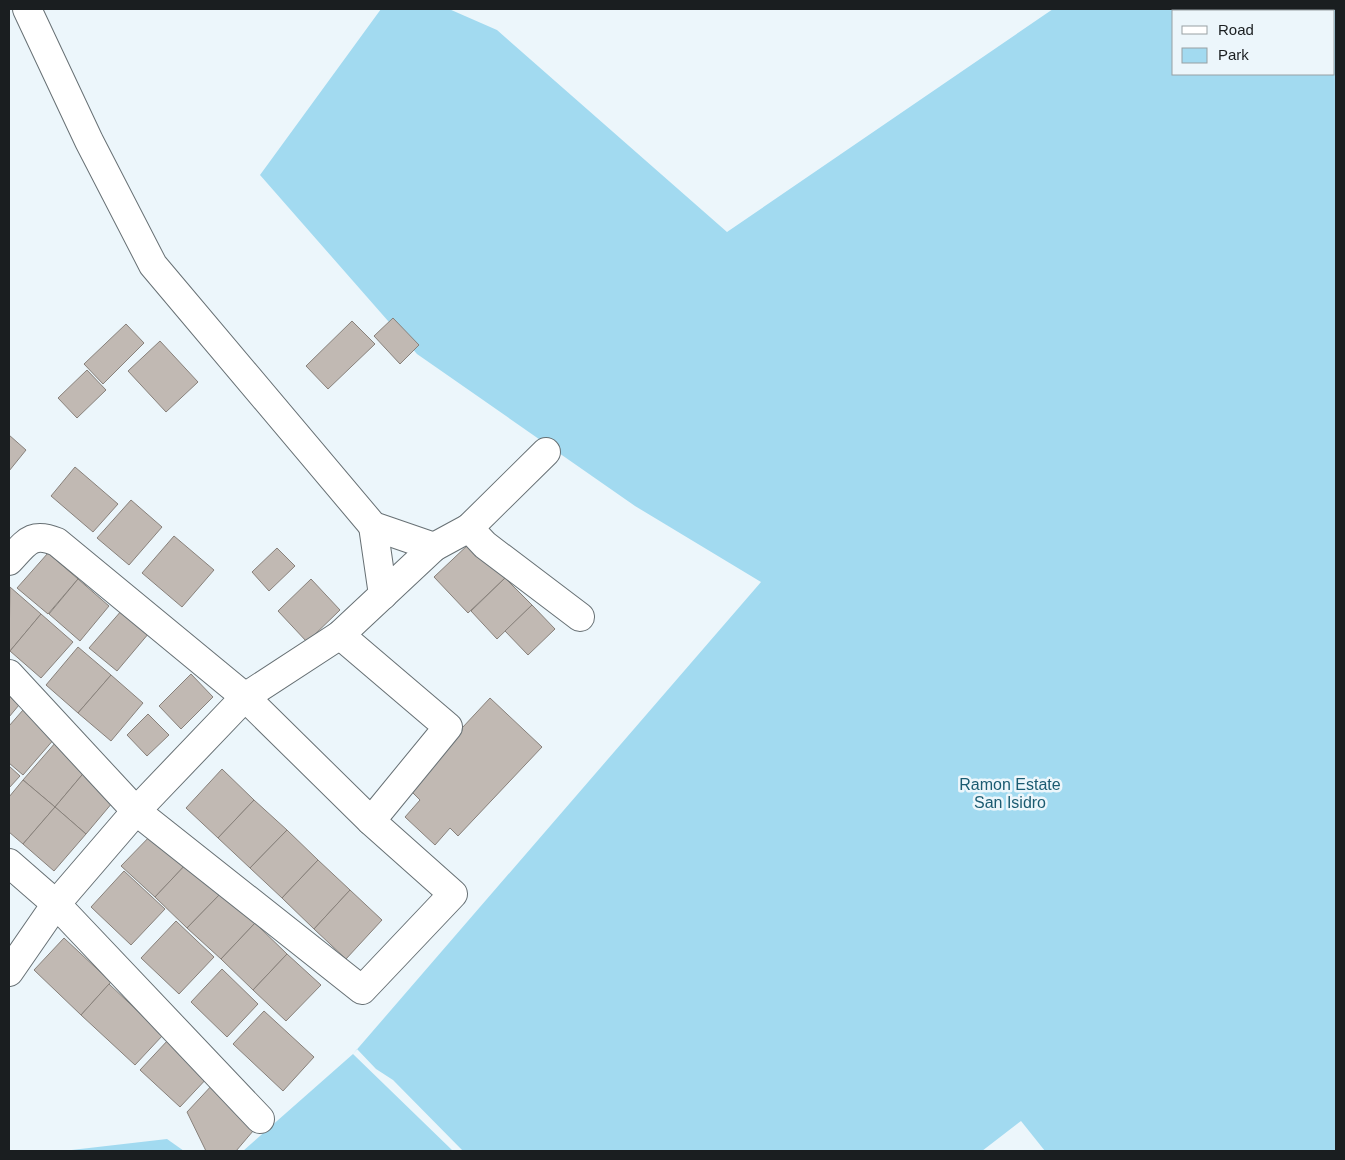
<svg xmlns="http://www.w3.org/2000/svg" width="1345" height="1160" viewBox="0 0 1345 1160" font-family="Arial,sans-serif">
<rect width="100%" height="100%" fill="#ecf6fb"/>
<!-- green -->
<g fill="#a2daf0" fill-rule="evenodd">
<path d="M381 9H449L497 30 727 232 1053 9H1336V1151H1045L1021 1121 982 1151H463L393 1080 376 1069 357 1049 353 1054 453 1151H243L353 1054 761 582 635 506 417 354 260 175ZM1174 11H1334V74H1174Z"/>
<polygon points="167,1139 184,1151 63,1151"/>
</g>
<!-- building -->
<g fill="#c1b9b3" stroke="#88817b">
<polygon points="393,318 419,345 400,364 374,336"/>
<polygon points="352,321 375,344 328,389 306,366"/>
<polygon points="126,324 144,343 103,384 84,364"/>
<polygon points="160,341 198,382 166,412 128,371"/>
<polygon points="87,370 106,390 77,418 58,398"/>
<polygon points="9,435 26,450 9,471"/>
<polygon points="75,467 118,504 93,532 51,496"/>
<polygon points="131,500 162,527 129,565 97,538"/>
<polygon points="174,536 214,570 182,607 142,573"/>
<polygon points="471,542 505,578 468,613 434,577"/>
<polygon points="277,548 295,566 269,591 252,572"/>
<polygon points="48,553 78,579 48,614 17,588"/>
<polygon points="505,578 532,605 497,639 471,611"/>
<polygon points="78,579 109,606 80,641 49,614"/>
<polygon points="311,579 340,610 307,642 278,611"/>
<polygon points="10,587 41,614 10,651 9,650"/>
<polygon points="532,605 555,629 528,655 505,631"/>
<polygon points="122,610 149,633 117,671 89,648"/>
<polygon points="41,614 73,642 41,678 10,651"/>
<polygon points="78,647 111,675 78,713 46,685"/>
<polygon points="191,674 213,697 181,729 159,706"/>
<polygon points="111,675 143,703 111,741 78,713"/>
<polygon points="9,696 19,705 9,717"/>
<polygon points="490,698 542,747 458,836 450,828 435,845 405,817 420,800 407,787"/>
<polygon points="23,710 55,738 23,775 9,763 9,726"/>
<polygon points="148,714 169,735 147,756 127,735"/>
<polygon points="56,742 87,769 55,807 23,780"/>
<polygon points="9,766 20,776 9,788"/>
<polygon points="87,769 118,796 86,834 55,807"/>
<polygon points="222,769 254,800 218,838 186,808"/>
<polygon points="23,780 55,807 23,844 9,832 9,797"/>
<polygon points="254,800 287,830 250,868 218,838"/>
<polygon points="55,807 86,834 54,871 23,844"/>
<polygon points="156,830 189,861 155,897 121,866"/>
<polygon points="287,830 318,860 282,898 250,868"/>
<polygon points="318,860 350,890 314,929 282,898"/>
<polygon points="189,861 222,892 187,928 155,897"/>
<polygon points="124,871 165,909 131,945 91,907"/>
<polygon points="350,890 382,920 346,959 314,929"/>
<polygon points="222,892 255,923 221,959 187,928"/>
<polygon points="176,921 214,957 179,994 141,958"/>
<polygon points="255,923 287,954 253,990 221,959"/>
<polygon points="64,938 111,982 81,1015 34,970"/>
<polygon points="287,954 321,985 286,1021 253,990"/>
<polygon points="222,969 258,1004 227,1037 191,1002"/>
<polygon points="109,984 163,1035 135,1065 81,1015"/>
<polygon points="264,1011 314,1057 283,1091 233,1044"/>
<polygon points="169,1039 209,1076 180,1107 140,1070"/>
<polygon points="214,1083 259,1124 236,1151 206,1151 187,1112"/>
</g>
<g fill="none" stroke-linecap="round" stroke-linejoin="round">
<!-- minor casing -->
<g stroke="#677074" stroke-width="30">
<g id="minor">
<polyline points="27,9 89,141 153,265 373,526 434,547 469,528 485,545 580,617"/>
<polyline points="373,526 383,595"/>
<polyline points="469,528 546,452"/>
<path d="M9 561C26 543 31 531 57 542L245 697 371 821 453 894 362 990 136 811 9 674"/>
<polyline points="340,635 448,727 371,821"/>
<polyline points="9,863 56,904 260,1119"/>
<polyline points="9,972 56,904 136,811 245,697 340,635 434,547"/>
</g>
</g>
<!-- minor -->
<use href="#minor" stroke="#fff" stroke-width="28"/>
</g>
<g text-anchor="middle" stroke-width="5" stroke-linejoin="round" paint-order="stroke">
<!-- park labels -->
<g font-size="16" fill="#1b5b71" stroke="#ecf6fb">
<text x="1010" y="790">Ramon Estate<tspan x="1010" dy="18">San Isidro</tspan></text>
</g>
</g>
<!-- border -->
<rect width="1345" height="1160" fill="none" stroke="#1a1e20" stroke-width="20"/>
<!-- legend -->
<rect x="1172" y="10" width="162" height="65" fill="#ecf6fb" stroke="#98a0a3"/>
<rect x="1182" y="26" width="25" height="8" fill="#ffffff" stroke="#98a0a3"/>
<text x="1218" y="35" font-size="15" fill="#1a1e20">Road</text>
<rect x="1182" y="48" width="25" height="15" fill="#a2daf0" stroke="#98a0a3"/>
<text x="1218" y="60" font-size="15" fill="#1a1e20">Park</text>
</svg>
